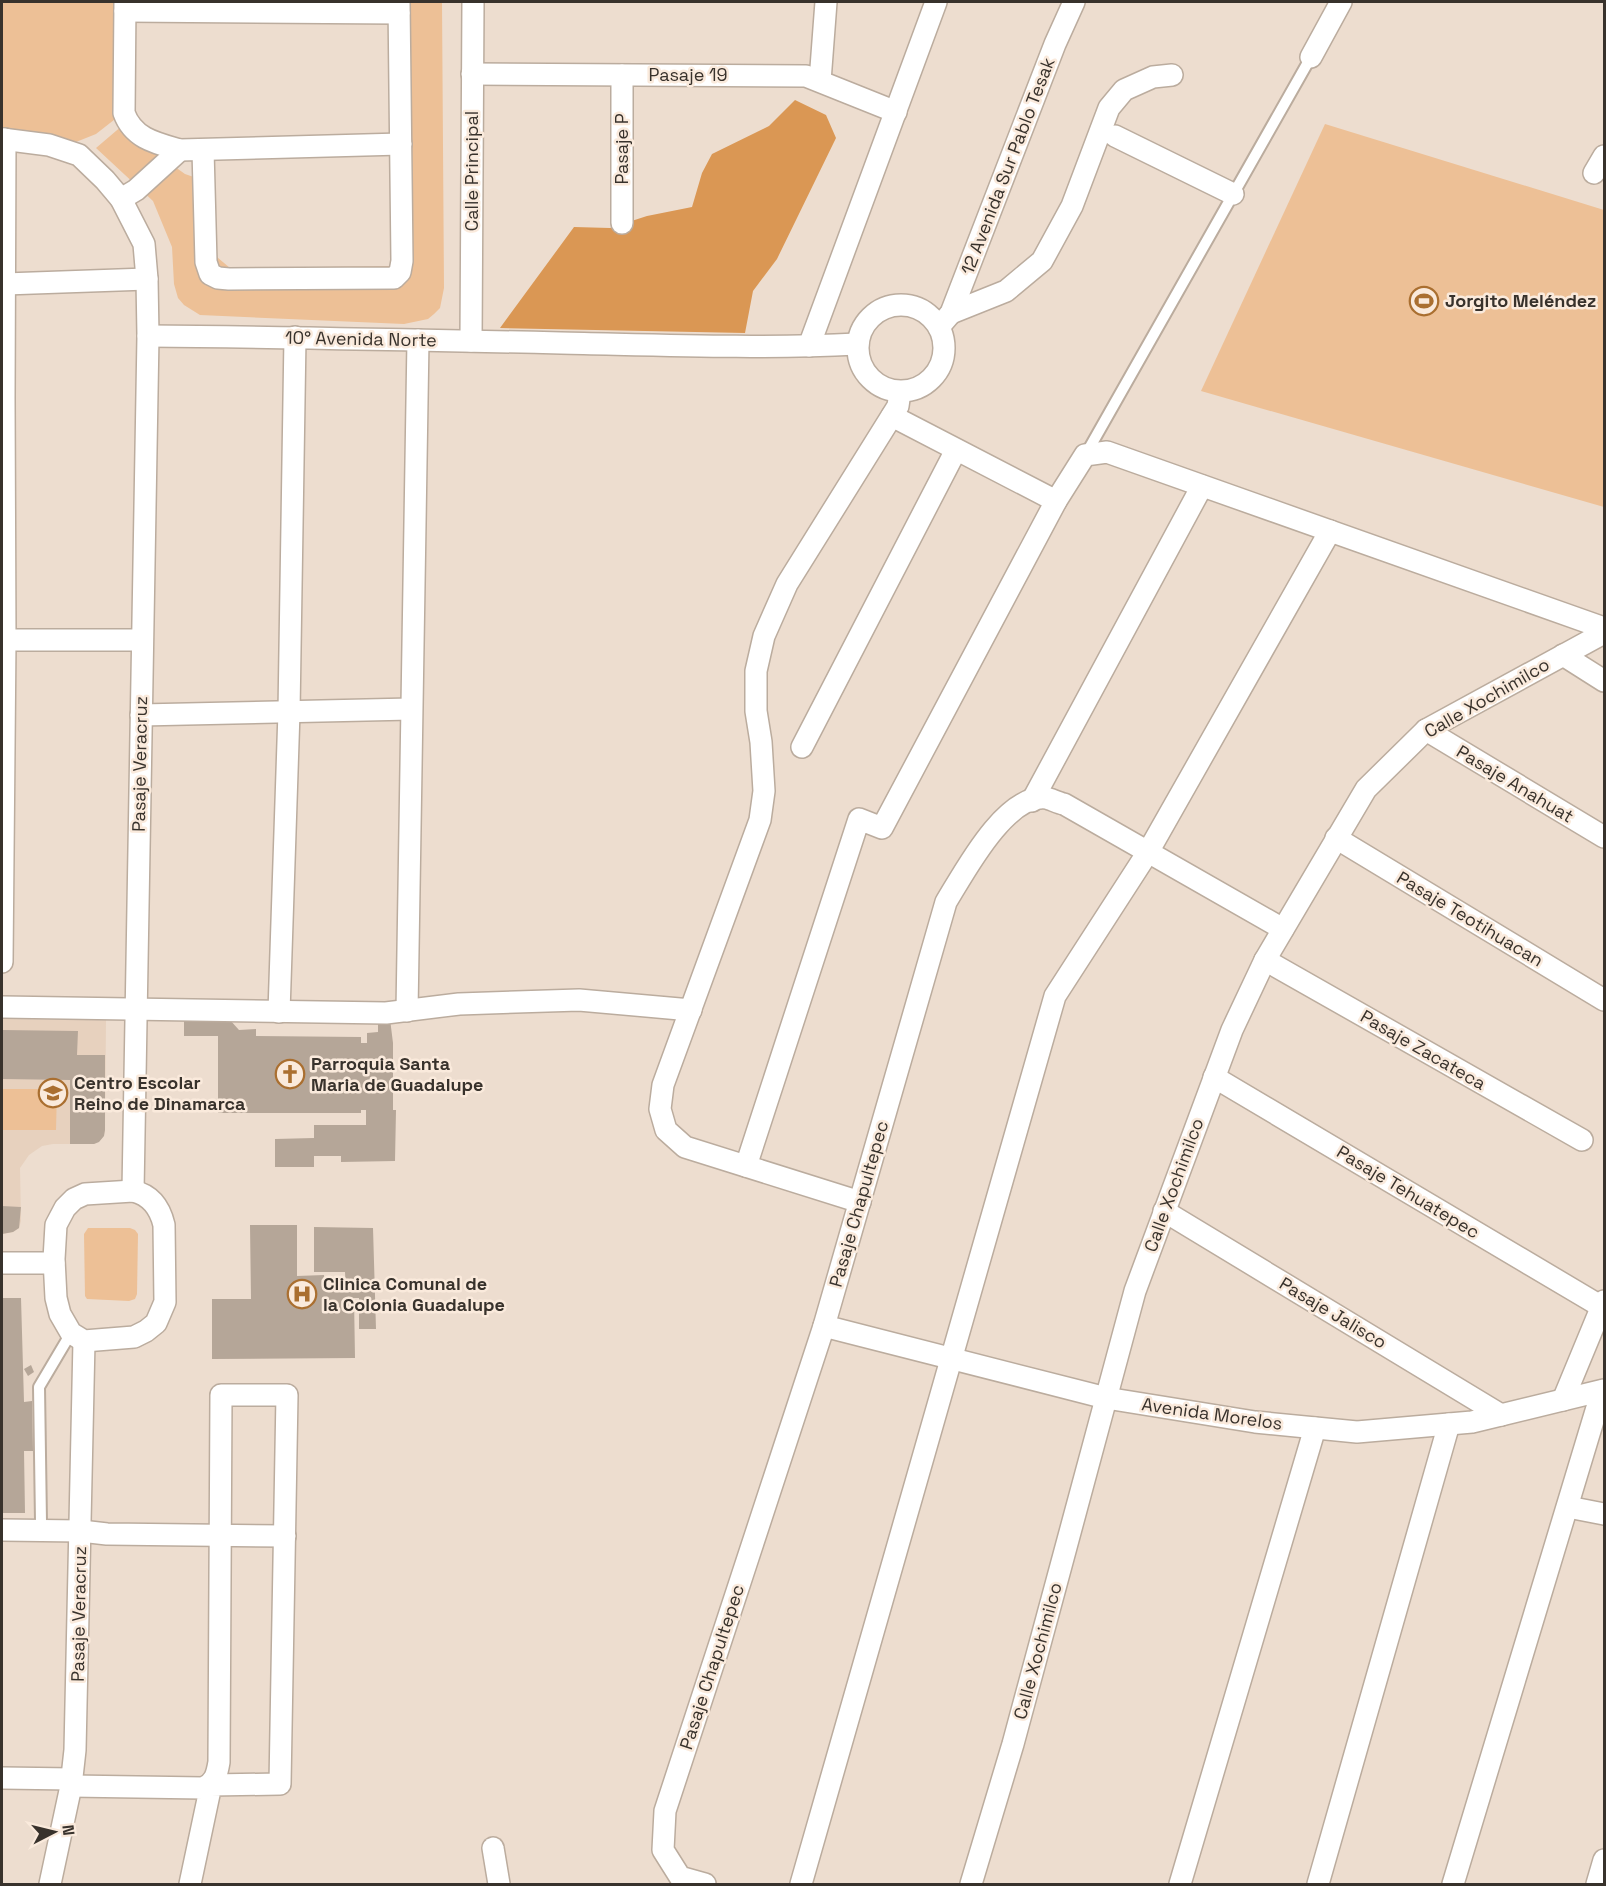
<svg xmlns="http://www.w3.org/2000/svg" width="1606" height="1886" viewBox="0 0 1606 1886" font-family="'Space Grotesk',sans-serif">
<rect width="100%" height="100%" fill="#edddcf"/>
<!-- built -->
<polygon fill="#e7d1be" points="2,1019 106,1020 105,1130 103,1137 94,1144 53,1144 42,1146 29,1155 20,1168 21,1221 19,1228 13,1232 2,1234"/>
<!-- green -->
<g fill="#edc096">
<polygon points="2,2 117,2 119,116 96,134 76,142 2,128"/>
<polygon points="393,2 442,2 444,288 440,308 434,314 428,319 404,324 200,315 184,305 178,298 174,284 172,247 153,201 96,148 123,125 154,152 185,174 208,182 211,252 230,268 395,266"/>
<polygon points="1325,124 1604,210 1604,507 1201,391"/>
<polygon points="2,1089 57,1089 56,1130 2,1130"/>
<polygon points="88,1228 130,1228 135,1230 138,1234 137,1294 135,1299 129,1301 87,1299 85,1296 84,1234"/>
</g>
<!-- forest -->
<polygon fill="#da9754" points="795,100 826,115 836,138 777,259 753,291 745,333 500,328 574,227 610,228 647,216 692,207 702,173 712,154 769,126"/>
<!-- building -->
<g fill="#b5a698">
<polygon points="184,1015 230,1020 239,1030 256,1029 256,1036 361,1037 361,1043 367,1043 367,1033 378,1032 378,1019 390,1019 393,1043 393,1110 396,1110 395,1161 341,1162 341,1156 314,1156 314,1167 275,1167 275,1139 314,1138 314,1125 366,1125 366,1110 361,1110 361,1113 218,1113 218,1036 184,1036"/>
<polygon points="2,1030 78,1031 77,1055 105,1055 105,1130 104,1136 99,1142 94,1144 70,1144 70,1080 2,1079"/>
<polygon points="2,1206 21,1207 19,1228 13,1232 2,1234"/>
<polygon points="250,1225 297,1225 297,1276 324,1275 325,1291 346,1291 345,1272 314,1272 314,1227 373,1228 376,1329 359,1329 359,1298 354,1298 355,1358 212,1359 212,1299 251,1299"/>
<polygon points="2,1298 21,1298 24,1402 32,1401 33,1451 24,1451 25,1513 2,1513"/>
<polygon points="31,1365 34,1372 28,1376 24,1369"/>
</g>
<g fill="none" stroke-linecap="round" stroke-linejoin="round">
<!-- lane casing -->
<g stroke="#bbac9e" stroke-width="14">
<g id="lane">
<polyline points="1086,454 1311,57"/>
<polyline points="41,1522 39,1387 71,1333"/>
</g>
</g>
<!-- street casing -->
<g stroke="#bbac9e" stroke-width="24">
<g id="street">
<path d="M125 2 124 113C133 138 155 143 180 150L401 144"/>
<polyline points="125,11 399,13"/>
<polyline points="1311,57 1341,2"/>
<polyline points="472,74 806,76 896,112"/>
<polyline points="820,81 826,2"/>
<polyline points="1115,136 1233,194"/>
<polyline points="2,139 49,145 79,155 105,180 121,199 144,244 147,279 148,336 133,1191"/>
<polyline points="203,150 206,262 210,274 218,278 229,279 394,278 400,272 402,261 399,2"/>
<polyline points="1594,173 1604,156"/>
<polyline points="121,199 136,190 180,150"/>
<polyline points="622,223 622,75"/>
<polyline points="5,284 147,279"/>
<circle cx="901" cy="348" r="43"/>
<polyline points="951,313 1006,291 1042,261 1072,206 1109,108 1124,90 1153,77 1172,75"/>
<polyline points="939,327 951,313 1055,44 1074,2"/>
<path d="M148 336C286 337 424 340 561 343 660 345 758 349 857 344"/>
<polyline points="471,341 473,2"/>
<polyline points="809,346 936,2"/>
<polyline points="892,416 1056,501"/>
<polyline points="2,640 142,640"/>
<polyline points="1563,655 1604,681"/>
<polyline points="141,715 411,709"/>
<polyline points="1426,730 1604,837"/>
<polyline points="802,747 956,450"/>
<polyline points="1032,801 1202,486"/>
<polyline points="1336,838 1604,1000"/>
<polyline points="1265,960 1582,1140"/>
<polyline points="2,962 5,640 4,398 5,139"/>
<polyline points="2,1007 386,1013 459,1004 579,1000 691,1010"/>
<polyline points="407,1011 418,340"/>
<polyline points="279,1012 289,712 295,337"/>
<polyline points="1214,1077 1602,1307"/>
<polyline points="746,1166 859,819 882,828 1056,501 1085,455 1107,452 1604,628"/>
<path d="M133 1191C151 1195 160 1208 164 1225L165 1302 156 1323 146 1331 134 1337 84 1341 71 1333 60 1314 56 1298 54 1259 56 1225 65 1208 74 1199 85 1194Z"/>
<polyline points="860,1202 685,1147 666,1130 660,1109 663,1085 760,820 764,791 761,742 756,711 756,671 764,636 787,584 898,406 900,392"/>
<polyline points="1164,1211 1501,1415"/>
<polyline points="2,1263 54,1263"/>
<polyline points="824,1326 1106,1398 1255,1422 1357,1432 1472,1422 1604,1390"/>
<polyline points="1563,1400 1604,1301"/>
<polyline points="1568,1507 1604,1514"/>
<polyline points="2,1530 81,1531 107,1534 285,1536"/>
<polyline points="2,1778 72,1779"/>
<path d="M71 1786 203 1788C215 1783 217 1774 219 1762L221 1395H287L280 1784 211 1785 190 1884"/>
<polyline points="493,1848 499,1884"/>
<polyline points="50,1884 71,1786 75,1750 84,1341"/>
<path d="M705 1884 680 1877 663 1850 665 1811 824 1326 946 902C964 873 1005 794 1046 798 1051 799 1058 803 1064 804L1283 929"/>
<polyline points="801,1884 1055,996 1148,852 1330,531"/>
<polyline points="971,1884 1013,1744 1135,1291 1232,1030 1265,960 1366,789 1426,730 1604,633"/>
<polyline points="1180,1884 1315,1428"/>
<polyline points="1318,1884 1449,1424"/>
<polyline points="1453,1884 1602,1391"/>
<polyline points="1597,1884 1604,1860"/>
</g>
</g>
<!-- lane -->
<use href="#lane" stroke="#fff" stroke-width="10"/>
<!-- street -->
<use href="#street" stroke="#fff" stroke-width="21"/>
</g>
<!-- icons -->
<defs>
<g id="stadium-ring" transform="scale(1.5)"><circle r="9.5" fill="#faeadc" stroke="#aa6f30" stroke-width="1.5"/><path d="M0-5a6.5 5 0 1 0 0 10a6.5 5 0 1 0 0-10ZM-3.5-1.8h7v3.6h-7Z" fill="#aa6f30"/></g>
<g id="church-ring" transform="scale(1.5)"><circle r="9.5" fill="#faeadc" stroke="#aa6f30" stroke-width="1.5"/><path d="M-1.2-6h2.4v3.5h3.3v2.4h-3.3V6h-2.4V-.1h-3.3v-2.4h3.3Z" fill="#aa6f30"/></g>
<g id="school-ring" transform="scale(1.5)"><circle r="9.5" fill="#faeadc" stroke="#aa6f30" stroke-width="1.5"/><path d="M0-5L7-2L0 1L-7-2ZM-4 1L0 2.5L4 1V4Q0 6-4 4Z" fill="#aa6f30"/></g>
<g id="hospital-ring" transform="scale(1.5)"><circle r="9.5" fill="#faeadc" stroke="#aa6f30" stroke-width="1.5"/><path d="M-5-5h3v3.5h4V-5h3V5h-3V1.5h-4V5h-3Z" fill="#aa6f30"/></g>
</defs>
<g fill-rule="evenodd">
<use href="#stadium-ring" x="1424" y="301"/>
<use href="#church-ring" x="290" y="1074"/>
<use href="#school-ring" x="53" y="1093"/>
<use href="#hospital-ring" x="302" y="1294"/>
</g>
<g text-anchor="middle" stroke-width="5" stroke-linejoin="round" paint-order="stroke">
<!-- street labels -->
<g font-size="18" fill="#38322c" stroke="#faeadc">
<text x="688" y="81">Pasaje 19</text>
<text transform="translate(622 149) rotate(-90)" y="6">Pasaje P</text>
<text transform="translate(1008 166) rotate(-69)" y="6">12 Avenida Sur Pablo Tesak</text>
<text transform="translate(472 171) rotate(-90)" y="6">Calle Principal</text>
<text transform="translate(361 339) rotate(1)" y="6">10° Avenida Norte</text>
<text transform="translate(1487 698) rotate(-30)" y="6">Calle Xochimilco</text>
<text transform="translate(140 764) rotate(-89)" y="6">Pasaje Veracruz</text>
<text transform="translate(1515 784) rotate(31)" y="6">Pasaje Anahuat</text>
<text transform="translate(1470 919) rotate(31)" y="6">Pasaje Teotihuacan</text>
<text transform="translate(1423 1050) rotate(30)" y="6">Pasaje Zacateca</text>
<text transform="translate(1174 1185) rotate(-70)" y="6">Calle Xochimilco</text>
<text transform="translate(1408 1192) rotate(31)" y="6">Pasaje Tehuatepec</text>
<text transform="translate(859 1204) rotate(-74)" y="6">Pasaje Chapultepec</text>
<text transform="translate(1333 1313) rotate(31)" y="6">Pasaje Jalisco</text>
<text transform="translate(1212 1414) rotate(8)" y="6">Avenida Morelos</text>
<text transform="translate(79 1614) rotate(-89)" y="6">Pasaje Veracruz</text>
<text transform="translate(1038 1651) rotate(-75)" y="6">Calle Xochimilco</text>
<text transform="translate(712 1667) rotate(-72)" y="6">Pasaje Chapultepec</text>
</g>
<!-- poi labels -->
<g font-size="18" font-weight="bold" fill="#38322c" stroke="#faeadc" text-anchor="start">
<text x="1445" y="307">Jorgito Meléndez</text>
<text x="311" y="1070">Parroquia Santa<tspan x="311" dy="21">Maria de Guadalupe</tspan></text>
<text x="74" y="1089">Centro Escolar<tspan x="74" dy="21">Reino de Dinamarca</tspan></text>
<text x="323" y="1290">Clinica Comunal de<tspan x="323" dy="21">la Colonia Guadalupe</tspan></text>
</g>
</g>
<!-- border -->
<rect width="1606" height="1886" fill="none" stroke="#38322c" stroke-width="6"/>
<!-- north arrow -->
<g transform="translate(54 1832) rotate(83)" stroke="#faeadc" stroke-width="4.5" paint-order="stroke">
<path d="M0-4.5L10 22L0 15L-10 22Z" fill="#38322c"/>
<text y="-9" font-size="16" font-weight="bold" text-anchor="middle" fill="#38322c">N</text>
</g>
</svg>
